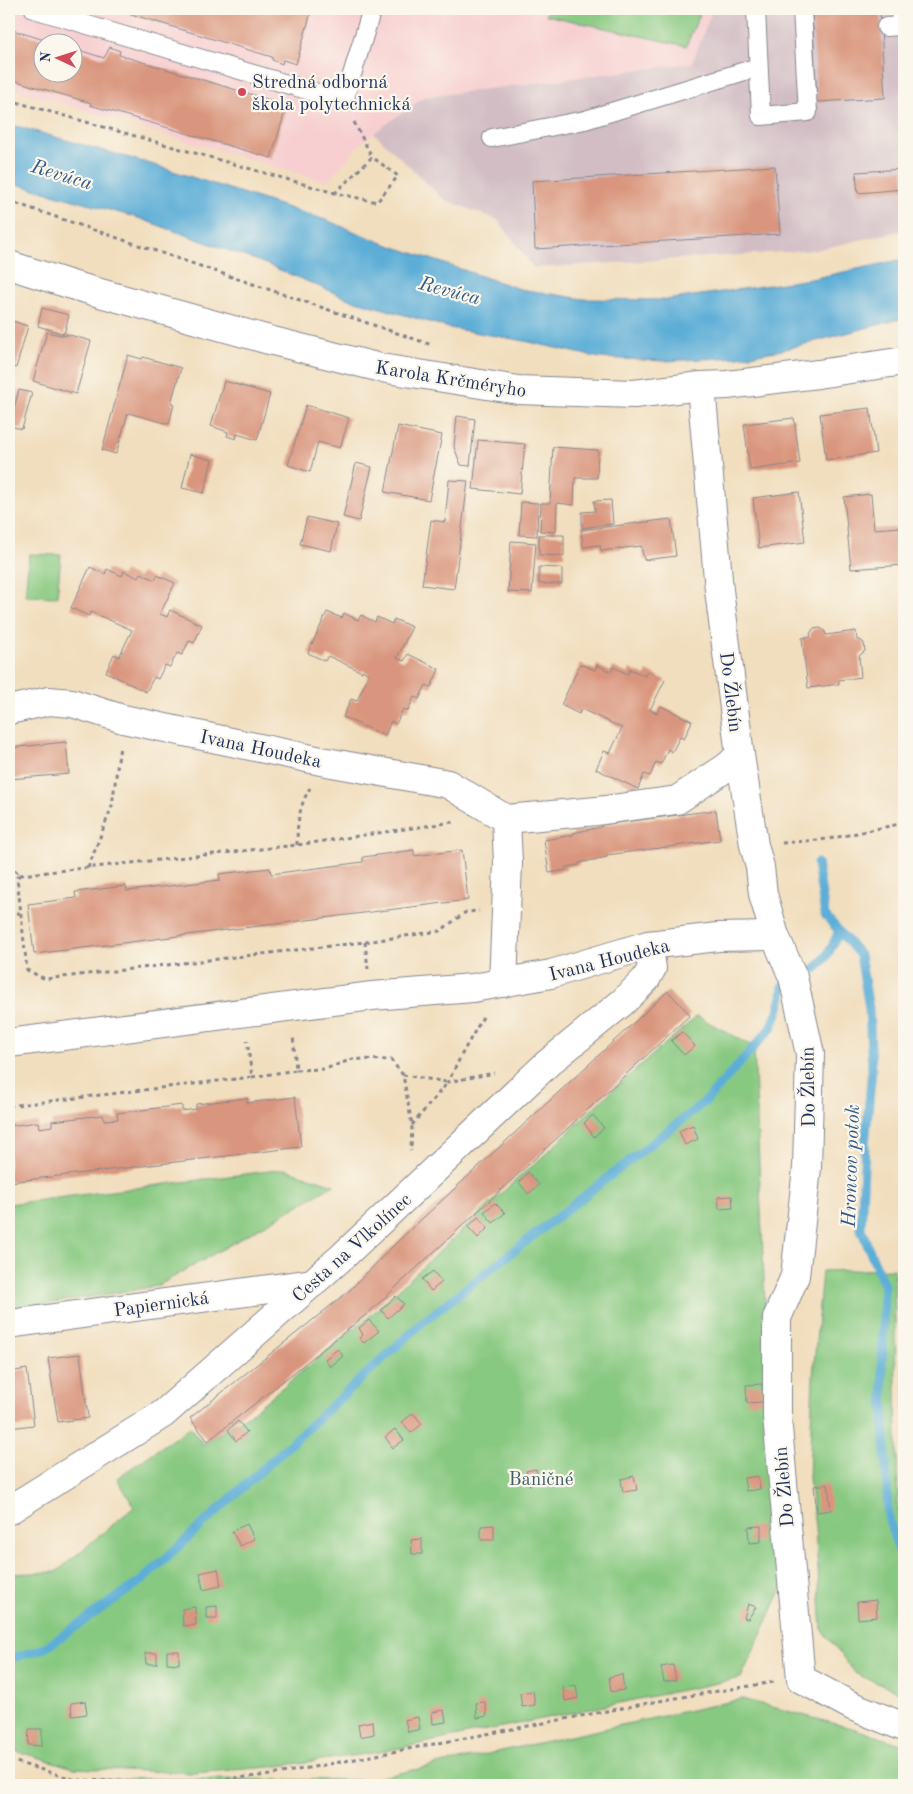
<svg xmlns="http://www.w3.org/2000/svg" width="913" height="1794" viewBox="0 0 913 1794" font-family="'Old Standard TT',serif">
<rect width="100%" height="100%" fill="#fbf7ec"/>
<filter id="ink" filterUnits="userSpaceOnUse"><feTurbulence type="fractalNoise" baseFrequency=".02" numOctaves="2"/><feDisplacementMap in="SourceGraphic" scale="10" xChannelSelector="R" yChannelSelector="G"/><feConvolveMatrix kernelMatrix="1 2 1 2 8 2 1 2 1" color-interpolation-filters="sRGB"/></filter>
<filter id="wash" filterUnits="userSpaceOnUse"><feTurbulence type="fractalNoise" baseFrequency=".0096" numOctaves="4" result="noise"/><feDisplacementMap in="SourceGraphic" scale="20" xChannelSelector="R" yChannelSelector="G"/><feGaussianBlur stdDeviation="1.12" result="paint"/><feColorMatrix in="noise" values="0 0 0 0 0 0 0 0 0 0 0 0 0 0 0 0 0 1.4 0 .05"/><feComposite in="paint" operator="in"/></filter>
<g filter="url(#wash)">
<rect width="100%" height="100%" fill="#f1debe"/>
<!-- built -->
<path fill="#f7cfd0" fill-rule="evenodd" d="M9 9H713L692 63 424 97 363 141 327 182 159 133 9 87ZM42 42H72V72H42Z"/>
<!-- industrial -->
<polygon fill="#d2bdc5" points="713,9 904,9 904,230 816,250 534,268 498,220 443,199 374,133 424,97 692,63"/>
<!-- green -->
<g fill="#88c981" stroke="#527c70">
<polygon points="547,9 702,9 686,46 546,15"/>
<polygon points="29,554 61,555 57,597 25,596"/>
<path d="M697 1016 754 1047 765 1303 784 1584 741 1678 380 1752 270 1767 193 1773 74 1768 9 1749V1574L56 1572 134 1507 117 1478 190 1427 203 1444C217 1438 234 1419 245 1418L373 1313 518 1178C544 1157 567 1133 591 1110 626 1077 662 1047 697 1016Z"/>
<polygon points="285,1169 334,1185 158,1286 9,1310 9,1204"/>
<polygon points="894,1269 898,1506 904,1527 904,1694 856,1674 822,1630 815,1527 809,1478 813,1377 822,1271"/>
<polygon points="742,1699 855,1729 904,1745 904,1785 9,1785 9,1778 367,1780"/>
</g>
<!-- water -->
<polygon fill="#5daed7" stroke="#3c6e9a" points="9,124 151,164 326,220 380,242 520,289 583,299 666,300 811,279 904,259 904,318 782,350 738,357 665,361 600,358 525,341 450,328 349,299 261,262 138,218 9,182"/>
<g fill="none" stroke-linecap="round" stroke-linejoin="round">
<!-- stream -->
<g stroke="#5daed7" stroke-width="9">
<polyline points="817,863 825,915 860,955 869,1008 872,1069 865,1145 861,1229 884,1286 882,1363 888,1517 904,1568"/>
<path d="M813 970C826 961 833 945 839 931"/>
<polyline points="9,1659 45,1648 141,1581 424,1321 706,1101 771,1028 778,1011 782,997 783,986 785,983"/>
</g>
</g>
<g id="blocks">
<!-- building -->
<g fill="#d9957d">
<polygon points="114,9 312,9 296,64 283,60 282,64 272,60 272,57"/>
<polygon points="812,9 880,9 885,98 817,102"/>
<polygon points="9,29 51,42 42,42 42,72 72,72 72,48 104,58 110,47 120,51 119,55 287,105 271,158 90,105 91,103 9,79"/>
<polygon points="775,166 780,234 535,249 532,181"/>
<polygon points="904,169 904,189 858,193 856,172"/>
<polygon points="42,308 69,315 64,334 38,326"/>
<polygon points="9,320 28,326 16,368 9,365"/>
<polygon points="47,332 66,336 66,334 91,341 76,394 33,381"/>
<polygon points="128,355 142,359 143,357 181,368 171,403 174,404 169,424 128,413 116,454 102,450"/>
<polygon points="224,381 270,394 257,440 237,434 236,439 227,436 228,432 211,426"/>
<polygon points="19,390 32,393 22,429 9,426"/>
<polygon points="306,405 349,418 340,448 318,442 310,472 288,465"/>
<polygon points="870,408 876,453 826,460 820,414"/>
<polygon points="457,416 475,419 470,466 461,465 454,447"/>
<polygon points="794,418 800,463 750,470 744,424"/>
<polygon points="398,426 442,435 429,500 385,492"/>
<polygon points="478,440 525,444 520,494 473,489"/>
<polygon points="553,447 598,450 597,478 575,478 574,505 557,503 556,532 540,531 541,503 550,503"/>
<polygon points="190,454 212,460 204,493 182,488"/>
<polygon points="356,463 372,467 359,521 343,517"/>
<polygon points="449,480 468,481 454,589 422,585 431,520 445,522"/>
<polygon points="799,492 805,542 759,548 753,498"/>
<polygon points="871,494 874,529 901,527 902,536 904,538 904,565 851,569 844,497"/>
<polygon points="611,500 613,524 582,528 582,512 595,511 594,501"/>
<polygon points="521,502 538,503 537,536 519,535"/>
<polygon points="307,517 337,524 331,551 300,544"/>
<polygon points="671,519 676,556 644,560 641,546 601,551 600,545 583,547 581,530"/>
<polygon points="539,535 564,535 564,556 539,555"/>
<polygon points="511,541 536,543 532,593 508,592"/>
<polygon points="90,567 105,574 107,569 122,576 124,571 138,578 141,573 155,580 157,575 175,583 160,614 167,617 170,610 202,625 194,643 189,641 182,655 177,653 170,667 165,665 158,679 154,677 146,692 106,672 114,654 119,657 132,630 91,612 89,616 71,608"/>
<polygon points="539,567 562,568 562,584 539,584"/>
<polygon points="327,612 342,618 344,613 358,620 361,615 375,622 377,617 392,624 394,619 412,627 397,658 404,661 408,654 439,669 431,687 426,685 419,699 414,697 408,711 403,709 396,724 391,721 385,736 343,717 351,699 357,701 369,674 362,670 362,672 328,656 325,661 308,653"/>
<polygon points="821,628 825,632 826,635 856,631 857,640 860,640 864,643 865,651 859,656 861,677 839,680 839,684 808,688 802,638 811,637 810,634 813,629"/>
<polygon points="580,664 595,670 597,665 611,672 613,667 628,674 630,669 645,676 647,671 665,680 650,710 657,713 661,706 692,721 684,739 680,737 672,752 668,749 661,764 656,762 650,776 644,774 638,789 596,769 604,751 610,753 622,728 581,709 579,714 561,705"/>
<polygon points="66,742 69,774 9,779 9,748"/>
<polygon points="716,810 720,840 607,855 607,857 579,863 579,865 566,867 566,870 549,873 544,840 573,835 573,833 601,827 601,825"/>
<polygon points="414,850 414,856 462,850 468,900 34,954 28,904 76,898 75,892 126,886 127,891 136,890 220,880 219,874 270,868 271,874 363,862 363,857"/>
<polygon points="668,991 690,1015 367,1314 208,1441 190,1418 349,1291 397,1242"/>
<polygon points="682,1032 695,1046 684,1055 671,1041"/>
<polygon points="295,1097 301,1147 9,1182 9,1126 38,1122 39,1128 52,1126 52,1121 103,1115 104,1120 118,1119 117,1113 182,1105 182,1111 196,1109 196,1104 247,1098 247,1103"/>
<polygon points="593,1115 604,1128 594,1137 584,1123"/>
<polygon points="693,1125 698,1139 685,1145 679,1131"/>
<polygon points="528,1172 539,1185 528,1194 519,1182"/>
<polygon points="732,1196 733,1208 719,1209 718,1197"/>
<polygon points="495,1203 505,1213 493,1223 484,1212"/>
<polygon points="478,1217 488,1228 478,1238 468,1227"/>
<polygon points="433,1271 442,1282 431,1291 422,1279"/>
<polygon points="396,1296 404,1304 388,1318 381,1310"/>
<polygon points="369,1320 379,1331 364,1343 359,1338 363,1335 359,1328"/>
<polygon points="338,1349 343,1356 330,1367 325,1359"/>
<polygon points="80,1354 88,1418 58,1422 48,1358"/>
<polygon points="27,1369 34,1425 9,1428 9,1372"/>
<polygon points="762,1384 763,1402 747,1403 746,1385"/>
<polygon points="413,1413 422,1424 411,1433 402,1422"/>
<polygon points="238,1421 247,1432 236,1441 228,1430"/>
<polygon points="395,1429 404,1440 393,1448 385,1437"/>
<polygon points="536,1469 539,1482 529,1485 526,1471"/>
<polygon points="634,1476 637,1490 623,1492 621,1479"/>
<polygon points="758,1476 760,1489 746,1491 744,1478"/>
<polygon points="828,1484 831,1510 817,1512 814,1486"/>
<polygon points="247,1524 254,1539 240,1546 232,1531"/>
<polygon points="494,1525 494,1540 481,1540 481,1526"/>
<polygon points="761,1526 761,1542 749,1543 748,1527"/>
<polygon points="422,1539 422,1554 412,1554 411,1540"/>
<polygon points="218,1569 221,1586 203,1590 200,1573"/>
<polygon points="9,1585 13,1596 9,1598"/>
<polygon points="876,1600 877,1617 858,1619 857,1602"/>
<polygon points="748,1604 756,1607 748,1619 744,1618"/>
<polygon points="217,1606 217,1618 206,1618 206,1607"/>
<polygon points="195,1607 196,1625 183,1626 182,1609"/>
<polygon points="167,1651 179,1651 179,1664 167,1663"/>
<polygon points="145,1653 157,1653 157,1664 146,1664"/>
<polygon points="673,1665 676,1680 664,1682 661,1667"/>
<polygon points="622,1674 624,1690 611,1692 609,1677"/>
<polygon points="576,1685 578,1698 565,1701 563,1687"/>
<polygon points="533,1691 535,1705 522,1707 520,1693"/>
<polygon points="85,1701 87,1714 72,1716 71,1703"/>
<polygon points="485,1702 487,1716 477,1718 476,1703"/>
<polygon points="444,1710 446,1722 433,1724 432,1712"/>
<polygon points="418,1717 420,1729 408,1732 405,1720"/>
<polygon points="373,1721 374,1734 360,1737 358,1724"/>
<polygon points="29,1729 42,1729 42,1746 28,1745"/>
</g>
</g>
</g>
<g filter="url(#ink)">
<use href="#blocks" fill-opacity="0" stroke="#86868e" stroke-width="1"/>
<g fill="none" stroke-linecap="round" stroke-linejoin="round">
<!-- service casing -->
<g stroke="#86868e" stroke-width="20">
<g id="service">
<polyline points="34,9 344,101 372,9"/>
<polyline points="756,9 761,116 808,112 802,9"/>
<polyline points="886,27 901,26 900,9"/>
<polyline points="492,138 585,120 758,67"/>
</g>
</g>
<!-- minor casing -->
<g stroke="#86868e" stroke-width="30">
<g id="minor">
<polyline points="9,265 75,286 269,340 381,368 518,390 634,394 701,386 727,385 818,374 904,361"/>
<polyline points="701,386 719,590 740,755 754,845 760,867 763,894 775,936 793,977 810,1054 807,1168 795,1276 777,1318 777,1417 801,1679 852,1706 904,1727"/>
<polyline points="9,710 49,701 72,703 123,719 321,761 448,784 506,819 508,863 503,983"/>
<polyline points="506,819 597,811 677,800 727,767 740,755"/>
<polyline points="9,1043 372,996 473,988 551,974 648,945 718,937 775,936"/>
<polyline points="9,1324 313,1283"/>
<polyline points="9,1510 163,1414 343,1256 548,1063 624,1001 646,979 652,968 648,945"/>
</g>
</g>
<!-- path -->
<g stroke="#86868e" stroke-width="3" stroke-dasharray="4 4" stroke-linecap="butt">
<polyline points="9,100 335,193 377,202 398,176 372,157 335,193"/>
<polyline points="354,122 372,157"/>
<polyline points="9,201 432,345"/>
<polyline points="782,843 829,839 904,823"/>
<path d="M297 845C297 824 299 806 310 788"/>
<polyline points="9,865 20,875"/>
<polyline points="88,868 112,806 120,746"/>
<polyline points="20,875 17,877 27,970 45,979 365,942 440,931 466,912 479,911"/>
<polyline points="20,875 297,845 453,822"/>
<polyline points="9,914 20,913"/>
<polyline points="365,942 368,969"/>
<polyline points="483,1017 463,1052 448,1082 494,1073"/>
<polyline points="296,1070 325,1069 353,1059 391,1060 403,1075 412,1125 411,1151"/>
<polyline points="403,1075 447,1082"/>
<polyline points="252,1077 296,1070 293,1035"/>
<polyline points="9,1106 252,1077 247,1040"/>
<polyline points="412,1125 448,1082"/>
<polyline points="9,1760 76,1780 173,1783"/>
<polyline points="171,1785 175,1783 271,1775 664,1700 774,1682"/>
</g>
<!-- service -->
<use href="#service" stroke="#fff" stroke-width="18"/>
<!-- minor -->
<use href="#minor" stroke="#fff" stroke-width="28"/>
</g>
</g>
<!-- markers -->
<circle fill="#d1495b" stroke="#fbf7ec" stroke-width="2" cx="242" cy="92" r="5"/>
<g text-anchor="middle" stroke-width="4.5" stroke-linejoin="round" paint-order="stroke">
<!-- poi labels -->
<g font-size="19" fill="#1b2f5e" stroke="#fbf7ec" text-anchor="start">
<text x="252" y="88">Stredná odborná<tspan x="252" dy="22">škola polytechnická</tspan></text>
</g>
<!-- street labels -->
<g font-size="19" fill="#1b2f5e" stroke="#fbf7ec">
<text transform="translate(451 378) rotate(9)" y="7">Karola Krčméryho</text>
<text transform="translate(732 692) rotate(83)" y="7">Do Žlebín</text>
<text transform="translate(261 748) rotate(12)" y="7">Ivana Houdeka</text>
<text transform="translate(609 959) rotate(-14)" y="7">Ivana Houdeka</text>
<text transform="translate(807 1087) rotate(-91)" y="7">Do Žlebín</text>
<text transform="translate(351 1247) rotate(-42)" y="7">Cesta na Vlkolínec</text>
<text transform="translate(161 1303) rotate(-8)" y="7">Papiernická</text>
<text transform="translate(783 1487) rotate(-95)" y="7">Do Žlebín</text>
</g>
<!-- park labels -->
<g font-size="19" fill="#3c5d68" stroke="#fbf7ec">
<text x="541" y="1485">Baničné</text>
</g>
<!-- water labels -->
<g font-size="20" font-style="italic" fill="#325b88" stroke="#fbf7ec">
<text transform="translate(62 174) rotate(17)" y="7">Revúca</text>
<text transform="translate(450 290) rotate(15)" y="7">Revúca</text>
<text transform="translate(850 1166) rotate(-88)" y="7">Hroncov potok</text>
</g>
</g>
<!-- margin -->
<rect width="913" height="1794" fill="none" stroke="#fbf7ec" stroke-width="30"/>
<!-- north arrow -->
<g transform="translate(58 58) rotate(274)"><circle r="24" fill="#fbf7ec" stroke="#a1a7b3"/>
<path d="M0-4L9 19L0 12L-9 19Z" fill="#d1495b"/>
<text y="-8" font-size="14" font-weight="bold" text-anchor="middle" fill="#1b2f5e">N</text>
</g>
</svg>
